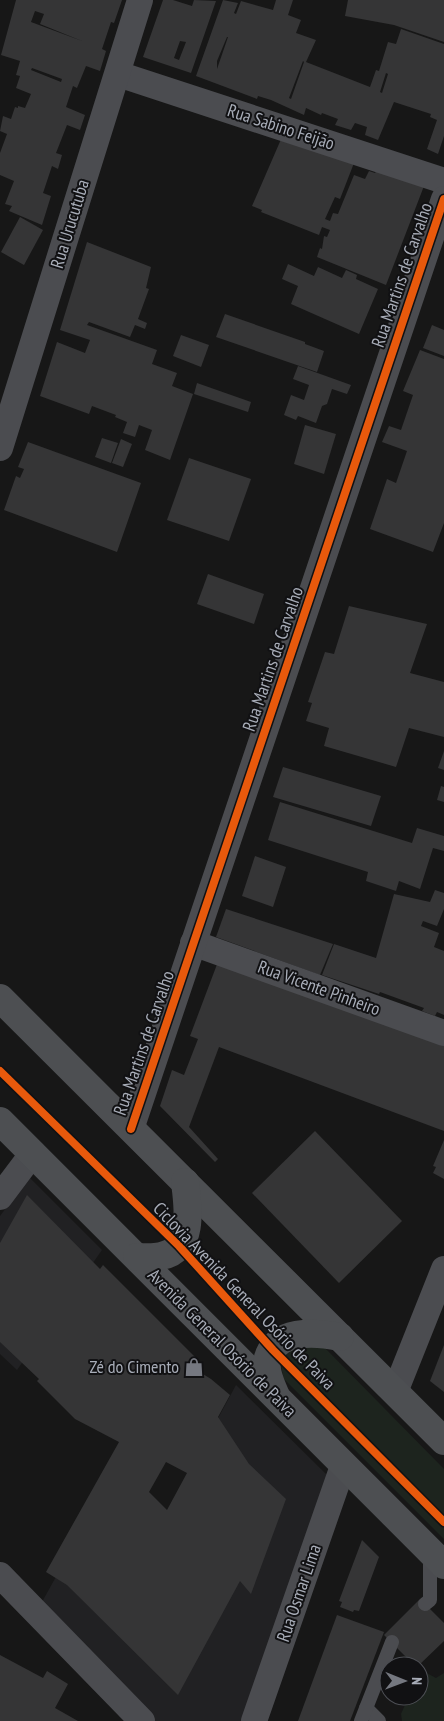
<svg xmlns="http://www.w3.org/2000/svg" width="444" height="1721" viewBox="0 0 444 1721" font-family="'PT Sans Narrow',sans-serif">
<rect width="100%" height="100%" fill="#171717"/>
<!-- built -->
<g fill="#212123">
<polygon points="29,1177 102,1250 17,1370 0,1354 0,1216"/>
<polygon points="236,1385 328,1476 242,1721 140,1721 33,1618 110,1480 161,1524"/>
</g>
<!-- green -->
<g fill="#1d241e">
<path d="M298 1346 324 1347 444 1469V1539L284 1379C278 1359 282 1357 298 1346Z"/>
<polygon points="421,1670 436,1678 444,1673 444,1721 402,1721 401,1714 409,1696 419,1696"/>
</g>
<!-- building -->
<g fill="#353536" fill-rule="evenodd">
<path d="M16 0H122L114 23 111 22 102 49 106 51 100 71 86 66 77 88 73 86 66 107 85 115 80 130 67 125 56 153 62 155 58 169 52 166 43 193 51 196 42 225 9 211 12 206 5 204 14 181 0 175V153L7 134 0 131 3 116 11 119 15 107 18 108V106L25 108 31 94 16 88 20 76 16 75 20 61 1 55ZM35 11 44 14 40 24 82 41 31 22ZM32 68 62 79 61 82 31 70Z"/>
<path d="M163 0H173L192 6 194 0 216 1 191 73 143 57ZM180 41 186 42 179 60 174 58Z"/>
<path d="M223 0 238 3 234 13 236 14 241 1 273 10 276 0H293L288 15 301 20 296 33 316 40 306 62 370 87 376 70 379 71 388 42 396 44 401 29 444 44V136L438 154 427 149 437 120 430 117 431 114 394 102 378 140 365 135 367 127 355 123 351 130 335 125 338 119 322 113 321 115 306 108 304 115 271 100 258 96 257 99 196 76ZM227 37H228L217 69V61ZM303 61 304 62 291 99 289 98ZM386 73 388 74 382 93 380 92Z"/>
<polygon points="348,0 444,0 444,42 394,25 345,16"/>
<polygon points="282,137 354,163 340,199 335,197 325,219 330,221 333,213 338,214 354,175 365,179 369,171 375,173 377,170 424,186 386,285 317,257 320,248 322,249 324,236 327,237 330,230 322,227 319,235 261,212 262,210 252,206"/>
<polygon points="20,217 43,230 24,265 1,252"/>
<polygon points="87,242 151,267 146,288 149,289 138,319 147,323 145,329 135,325 130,337 89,322 87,325 157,350 152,364 177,373 172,386 193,394 170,460 145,450 152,430 139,425 135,437 123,433 127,422 115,417 116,415 92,406 89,414 40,396 57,342 85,353 90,340 60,330"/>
<polygon points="288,264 314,276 318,267 342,278 346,270 357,275 356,279 378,289 359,334 291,304 298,286 282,279"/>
<polygon points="225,314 305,342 305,344 324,351 317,372 216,337"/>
<polygon points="432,325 444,330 444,356 423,348"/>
<polygon points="181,335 209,345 201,367 173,356"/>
<polygon points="420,350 444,359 444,523 433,552 370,529 387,479 396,483 407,451 382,442 389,426 401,430 413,395 403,391"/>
<polygon points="298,366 351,385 347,394 332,389 327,404 322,406 316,423 298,416 296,420 284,415 291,395 304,400 309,385 293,379"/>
<polygon points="197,383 251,402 248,412 194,394"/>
<polygon points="305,425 336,434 324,474 294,464"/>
<polygon points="102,438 118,443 111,463 95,457"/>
<polygon points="121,439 132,444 123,467 112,463"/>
<polygon points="28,442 141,483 117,552 4,510 16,476 20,478 24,469 18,467"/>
<polygon points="189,458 251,479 229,541 167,520"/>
<polygon points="208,574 264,594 254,624 197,604"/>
<polygon points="349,606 427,624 410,673 444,682 444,737 409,728 396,767 324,746 329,728 306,721 312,703 308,702 325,652 334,654"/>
<polygon points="444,751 444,770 438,768"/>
<polygon points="283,767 381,796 371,826 273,797"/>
<polygon points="441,786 444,787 444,802 437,800"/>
<polygon points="280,802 412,843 417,828 444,836 444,851 433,848 420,889 399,881 396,891 366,881 368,872 268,840"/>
<polygon points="255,856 286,867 273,907 242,896"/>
<polygon points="435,890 444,893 444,909 437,926 423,921 421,926 439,933 434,947 444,951 444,1015 437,1012 435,1016 422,1011 424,1008 380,992 379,994 322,975 334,944 376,958 394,894 430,902"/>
<polygon points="226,909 333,944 320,975 216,937"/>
<polygon points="219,959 444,1043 444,1131 219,1047 189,1127 218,1159 215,1162 160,1106 172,1070 184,1075 198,1039 190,1036"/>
<polygon points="315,1131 402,1221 339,1283 252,1193"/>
<polygon points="444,1140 444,1179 433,1173 436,1167 433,1166"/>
<path d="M27 1195 100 1269 103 1265 195 1357 190 1366 211 1379 230 1395 218 1417 249 1464 286 1499 251 1594 240 1581 178 1695 67 1585 46 1572 119 1442 75 1419 37 1381 39 1379 0 1342V1243ZM166 1462 187 1473 167 1510 149 1492Z"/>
<polygon points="444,1345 444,1392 430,1381"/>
<polygon points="362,1540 379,1557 359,1611 354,1610 353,1612 340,1607 342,1602 339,1601"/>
<polygon points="420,1599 444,1623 444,1641 418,1666 415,1666 384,1635"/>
<polygon points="337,1615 384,1632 350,1721 298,1721"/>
<polygon points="0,1655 43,1678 47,1671 68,1684 55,1708 78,1721 0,1721"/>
</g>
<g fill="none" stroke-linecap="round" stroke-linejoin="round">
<!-- service -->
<g stroke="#4b4c50" stroke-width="14">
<polyline points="425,1604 430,1600 430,1552"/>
<polyline points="366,1708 379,1721"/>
<polyline points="361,1721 392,1642"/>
</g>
<!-- minor -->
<g stroke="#4b4c50" stroke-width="26">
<polyline points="118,74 444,181"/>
<polyline points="0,448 140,0"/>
<polyline points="193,943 444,1033"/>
<polyline points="131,1129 444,199"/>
<polyline points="0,1197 33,1153"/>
<polyline points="395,1392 444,1269"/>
<polyline points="0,1575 142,1721"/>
<polyline points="254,1721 343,1466"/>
</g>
<!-- primary -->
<g stroke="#4d4f52" stroke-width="28">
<polyline points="0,998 444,1441"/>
<polyline points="0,1121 444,1565"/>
<path d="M137 1257C145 1257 153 1258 161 1256 195 1250 188 1206 185 1182"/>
<path d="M276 1396C272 1386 265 1373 267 1362 273 1328 316 1332 340 1337"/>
</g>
<!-- cycleway casing -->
<g stroke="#111113" stroke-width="11">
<g id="cycleway">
<polyline points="0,1071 179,1246 273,1350 444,1522"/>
<polyline points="131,1129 444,199"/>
</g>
</g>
<!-- cycleway -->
<use href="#cycleway" stroke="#e8590c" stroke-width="8"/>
</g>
<!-- icons -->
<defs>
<g id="shop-bare" transform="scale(1.5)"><path d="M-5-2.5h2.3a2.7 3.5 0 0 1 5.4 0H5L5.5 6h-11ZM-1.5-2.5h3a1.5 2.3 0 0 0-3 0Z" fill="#757880" stroke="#111113" stroke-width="2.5" paint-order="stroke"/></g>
</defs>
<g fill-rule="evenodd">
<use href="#shop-bare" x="194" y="1367"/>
</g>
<g text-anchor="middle" stroke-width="4" stroke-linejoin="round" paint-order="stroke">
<!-- street labels -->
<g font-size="18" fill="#a8adb8" stroke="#111113">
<text transform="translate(281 127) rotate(18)" y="6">Rua Sabino Feijão</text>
<text transform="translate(70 224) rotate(-73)" y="6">Rua Urucutuba</text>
<text transform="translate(402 275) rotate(-71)" y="6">Rua Martins de Carvalho</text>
<text transform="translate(273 659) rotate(-71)" y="6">Rua Martins de Carvalho</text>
<text transform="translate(319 988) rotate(20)" y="6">Rua Vicente Pinheiro</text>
<text transform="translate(144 1043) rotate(-71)" y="6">Rua Martins de Carvalho</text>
<text transform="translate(244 1296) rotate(46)" y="6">Ciclovia Avenida General Osório de Paiva</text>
<text transform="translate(222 1343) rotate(45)" y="6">Avenida General Osório de Paiva</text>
<text transform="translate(299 1593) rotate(-71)" y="6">Rua Osmar Lima</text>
</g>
<!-- poi labels -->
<g font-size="18" fill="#a8adb8" stroke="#111113" text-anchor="end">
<text x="179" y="1373">Zé do Cimento</text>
</g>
</g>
<!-- north arrow -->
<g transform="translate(404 1681) rotate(91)"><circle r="24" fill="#111113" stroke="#4d4f55"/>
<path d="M0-4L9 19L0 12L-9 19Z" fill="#757880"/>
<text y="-8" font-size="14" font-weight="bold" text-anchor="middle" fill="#a8adb8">N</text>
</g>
</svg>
